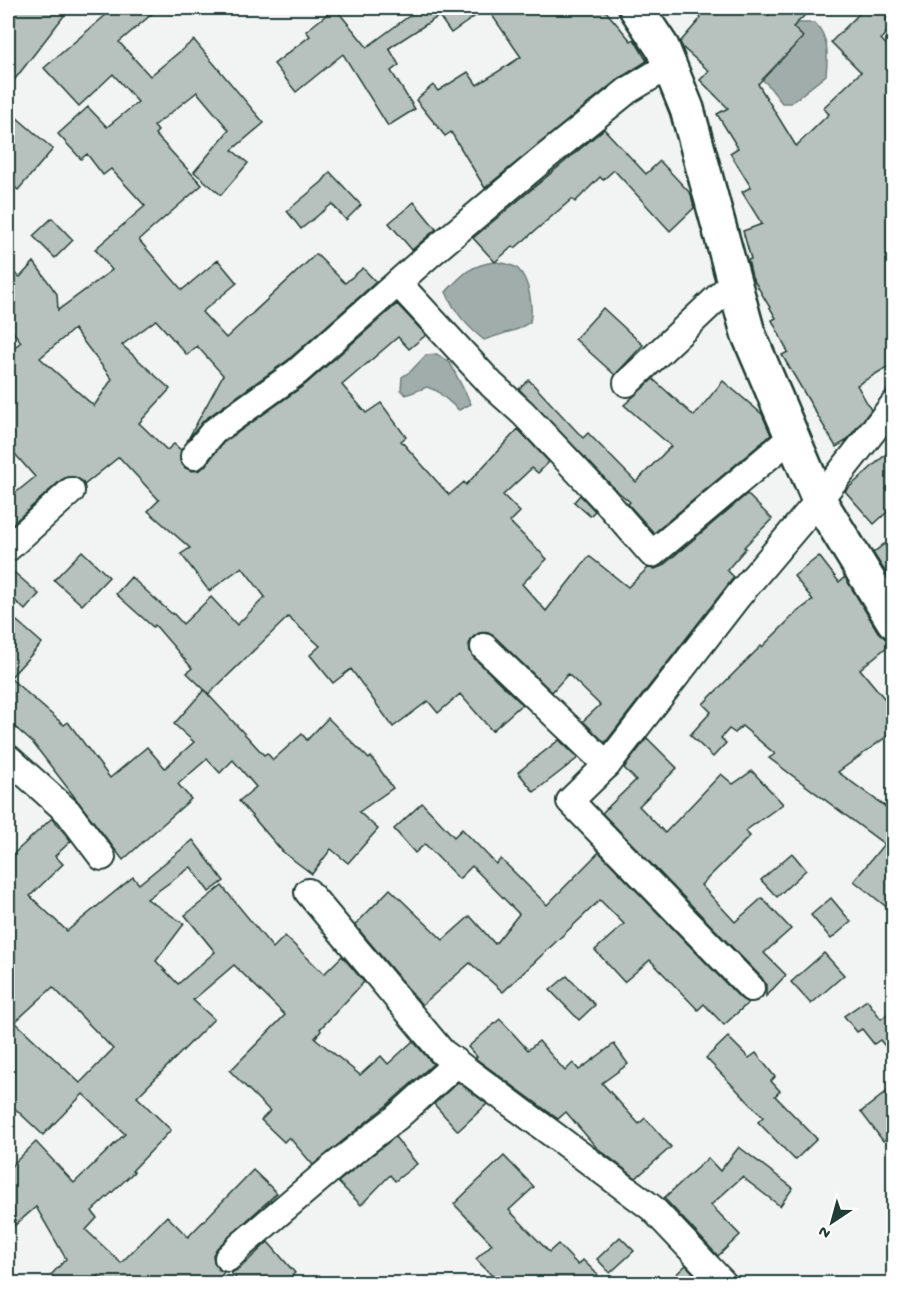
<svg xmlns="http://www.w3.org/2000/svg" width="901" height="1291" viewBox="0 0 901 1291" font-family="'Gochi Hand',sans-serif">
<rect width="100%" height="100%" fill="#f2f3f3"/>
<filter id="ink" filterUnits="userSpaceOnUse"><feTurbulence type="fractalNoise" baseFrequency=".0167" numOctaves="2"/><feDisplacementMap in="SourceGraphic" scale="12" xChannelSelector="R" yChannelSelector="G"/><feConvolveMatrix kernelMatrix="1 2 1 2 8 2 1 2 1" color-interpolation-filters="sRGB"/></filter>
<g filter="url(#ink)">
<!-- water -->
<g fill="#a1adaa" stroke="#6d807b" stroke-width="1.5">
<path d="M796 23H815C829 37 828 56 826 75L791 103H782L768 85 756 74Z"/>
<path d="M495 262C503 263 512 264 518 269 530 281 533 307 530 322L518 329 484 340C467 326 455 313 446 292 462 275 470 265 495 262Z"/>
<polygon points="437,354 450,363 471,404 459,410 437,391 427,387 406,395 401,390 402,377 411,371 426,355"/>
</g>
<!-- building -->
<g fill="#b7c1bd" stroke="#1f3d34" stroke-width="1.5" fill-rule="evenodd">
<polygon points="12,8 70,8 8,88 8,41"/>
<path d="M114 8H159L119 42 150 76 194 40 264 123 232 150 248 163 221 195 194 172 229 130 197 92 154 126 158 131 155 134 202 185 139 240 182 290 218 260 237 283 202 312 226 338 316 254 345 283 363 268 376 282 288 360 204 420 187 441 223 375 197 346 187 355 156 320 122 345 170 389 139 423 167 450 174 444 181 450 180 461 185 468 192 471 200 470 205 466 223 443 306 384 397 304 426 335 409 349 398 337 342 385 366 413 381 403 406 437 401 441 449 495 464 482 466 485 518 429 549 462 538 473 532 468 503 495 520 512 510 522 547 559 522 584 546 611 589 556 628 587 648 568 655 569 662 566 747 494 772 519 744 547 746 548 727 570 734 577 605 743 583 721 600 705 568 674 552 692 494 636 487 632 479 633 473 637 469 644 470 652 474 658 522 704 492 731 460 694 438 713 428 701 393 727 351 669 333 683 310 655 320 646 288 617 209 694 187 673 192 668 155 625 153 627 116 594 131 577 172 614 173 613 183 624 211 597 237 625 265 597 242 567 209 591 181 554 190 548 148 511 159 500 119 457 84 485 82 481 75 477H67L61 480 8 528V499L35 477 8 446V352L21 342 8 325V269L20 277 34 262 57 294 58 310 112 270 95 249 145 206 111 169 103 175 87 154 81 159 58 134 88 107 107 127 138 102 113 74 79 106 44 68ZM74 329 112 379 94 406 40 358Z"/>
<polygon points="335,8 367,47 420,8 603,8 631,41 634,39 647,61 618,79 485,188 451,132 445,136 416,100 433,85 438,91 468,72 477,85 521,57 487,8 451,33 439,16 389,48 399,65 391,71 415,109 388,126 343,54 296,92 274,64 310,36 306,31"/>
<polygon points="690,8 758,8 768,16 776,8 812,8 793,27 803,37 758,84 796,146 829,114 823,108 861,72 831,42 865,8 894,8 886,19 893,25 881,39 894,53 894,363 857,385 871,410 846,441 836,447 782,355 788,352 772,320 776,318 752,277 748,260 751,259 743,231 762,224 742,192 751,187 730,153 738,148 717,114 728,108 700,80 709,71 683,48 680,42 701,18"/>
<polygon points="8,110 53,149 18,190 8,181"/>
<polygon points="604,129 646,174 660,161 691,194 694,208 670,231 614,170 603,180 600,177 575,202 572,199 515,248 513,246 495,262 473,238"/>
<polygon points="330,172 361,205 346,220 332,204 301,229 287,211 322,182"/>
<polygon points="414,202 436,229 412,250 389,223"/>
<polygon points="52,218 73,240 55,258 33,236"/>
<polygon points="603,308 643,345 615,375 575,339"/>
<polygon points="653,379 694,416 723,381 762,414 771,435 654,533 628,504 630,502 616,490 519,389 529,380 583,438 588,433 636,482 671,446 624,405"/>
<polygon points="894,447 894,506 874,524 845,491"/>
<polygon points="580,495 595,511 590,516 574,502"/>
<polygon points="884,544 894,555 894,585 873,553"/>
<polygon points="82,551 109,577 82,605 54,580"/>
<polygon points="819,556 839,582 845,577 878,632 885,638 894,641 860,669 894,710 894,731 838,772 894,813 894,913 854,881 884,844 769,758 775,754 742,726 735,733 729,729 721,738 726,743 713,757 690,735 711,712 703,704 761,646 762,647 797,612 813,600 794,576"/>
<polygon points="8,567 39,594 25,610 8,594"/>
<polygon points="17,621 42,643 10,678 64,725 68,722 110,778 147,747 165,768 194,742 174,724 204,690 264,755 267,753 273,760 302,734 307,740 328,718 369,759 371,757 393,788 359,812 378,829 348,863 331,849 312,874 283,852 239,801 256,787 233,760 220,773 207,759 178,784 191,799 123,860 33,743 8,721 8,631"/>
<polygon points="647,738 677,768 639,806 665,833 721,774 733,784 752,771 783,804 745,831 750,836 701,885 735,922 762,898 791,929 764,953 786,975 766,996 766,985 762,978 602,813 636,780 624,768"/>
<polygon points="559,740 578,758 534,792 518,772"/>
<polygon points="422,803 454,837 462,829 496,864 501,859 547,905 599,852 740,998 748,1003 724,1025 704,1004 698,1010 650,960 624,982 595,950 624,924 600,900 503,992 470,963 422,1005 355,925 390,889 443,940 470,916 495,944 519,914 472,866 459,879 425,844 415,853 394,829"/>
<path d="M52 818 71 841 55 856 63 864 30 896 67 931 133 877 139 884 193 840 224 881 209 892 191 867 147 899 184 924 156 961 178 984 215 952 185 915 222 886 273 948 285 936 324 974 342 956 364 982 320 1029 321 1031 315 1038 360 1075 381 1056 388 1064 413 1041 433 1064 386 1106 313 1165 289 1137 284 1142 261 1120 270 1111 230 1071 285 1015 234 965 193 1000 214 1019 137 1097 171 1130 132 1171 134 1172 92 1211 97 1218 86 1230 121 1263 167 1216 188 1237 253 1170 277 1193 217 1248 213 1255 214 1262 218 1269 224 1272 215 1284H108L99 1275 91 1284H60L51 1275 66 1259 36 1207 8 1231V1169L36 1142 74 1183 125 1134 83 1094 43 1135 8 1102V859ZM53 987 113 1049 80 1083 15 1022Z"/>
<polygon points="792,853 806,870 777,897 761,880"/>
<polygon points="831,898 851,922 831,939 811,915"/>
<polygon points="824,953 844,975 811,1004 791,982"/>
<polygon points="567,976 595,1005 579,1020 550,990"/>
<polygon points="867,1000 881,1019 894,1009 894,1057 880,1040 874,1044 862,1029 857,1032 844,1016"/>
<polygon points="500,1019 528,1050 539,1041 565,1071 573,1063 579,1070 614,1044 628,1064 602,1083 639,1124 645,1118 671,1147 636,1178 596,1147 566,1112 558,1119 475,1058 477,1057 468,1047"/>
<polygon points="728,1037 749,1058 756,1053 775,1077 771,1081 780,1091 775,1096 817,1139 795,1160 758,1122 763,1117 706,1058"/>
<polygon points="458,1082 487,1104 458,1131 434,1104"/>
<polygon points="894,1086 894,1133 883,1141 861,1112"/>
<polygon points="395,1137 417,1164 395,1181 390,1175 361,1205 338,1182"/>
<polygon points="739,1147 793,1188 780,1206 742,1177 711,1205 740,1235 718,1256 664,1198 708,1158 720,1171"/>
<polygon points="504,1156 534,1187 509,1210 549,1252 558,1244 578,1265 583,1260 598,1275 593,1280 597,1284 500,1284 476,1259 492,1244 454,1204"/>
<polygon points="620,1237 634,1251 610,1273 597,1259"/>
<polygon points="268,1242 295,1273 282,1284 241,1284 231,1273 239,1269"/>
<polygon points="686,1265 703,1284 666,1284"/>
</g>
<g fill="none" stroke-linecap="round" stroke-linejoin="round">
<!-- street casing -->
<g stroke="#1f3d34" stroke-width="30">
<g id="street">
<polyline points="398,283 492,385 523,413 604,499 652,554 792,437"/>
<polyline points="627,383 734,282"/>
<polyline points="194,456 213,432 297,372 429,255 543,159 627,91 670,65"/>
<polyline points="8,548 71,491"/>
<polyline points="484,647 607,765"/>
<polyline points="8,758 68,812 102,857"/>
<polyline points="308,892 442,1052 652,1208 724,1284"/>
<polyline points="751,988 570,801 607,765 738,596 819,500 894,404"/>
<polyline points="228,1258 241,1245 333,1167 396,1118 457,1063"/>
</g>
</g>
<!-- secondary casing -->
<g stroke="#1f3d34" stroke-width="38">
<polyline id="secondary" points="636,8 662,47 687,109 748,333 819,500 894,622"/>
</g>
<!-- street -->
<use href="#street" stroke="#fff" stroke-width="26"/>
<!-- secondary -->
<use href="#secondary" stroke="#fff" stroke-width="33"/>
</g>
</g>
<!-- margin -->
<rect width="901" height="1291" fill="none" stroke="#fff" stroke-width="30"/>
<rect x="15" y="15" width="871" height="1261" fill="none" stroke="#1f3d34" stroke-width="2" filter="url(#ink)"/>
<!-- north arrow -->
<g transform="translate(832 1222) rotate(216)" stroke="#ffffff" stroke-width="4.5" paint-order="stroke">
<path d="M0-4.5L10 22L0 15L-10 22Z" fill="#1f3d34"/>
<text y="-9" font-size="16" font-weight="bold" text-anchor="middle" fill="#1f3d34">N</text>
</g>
</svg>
